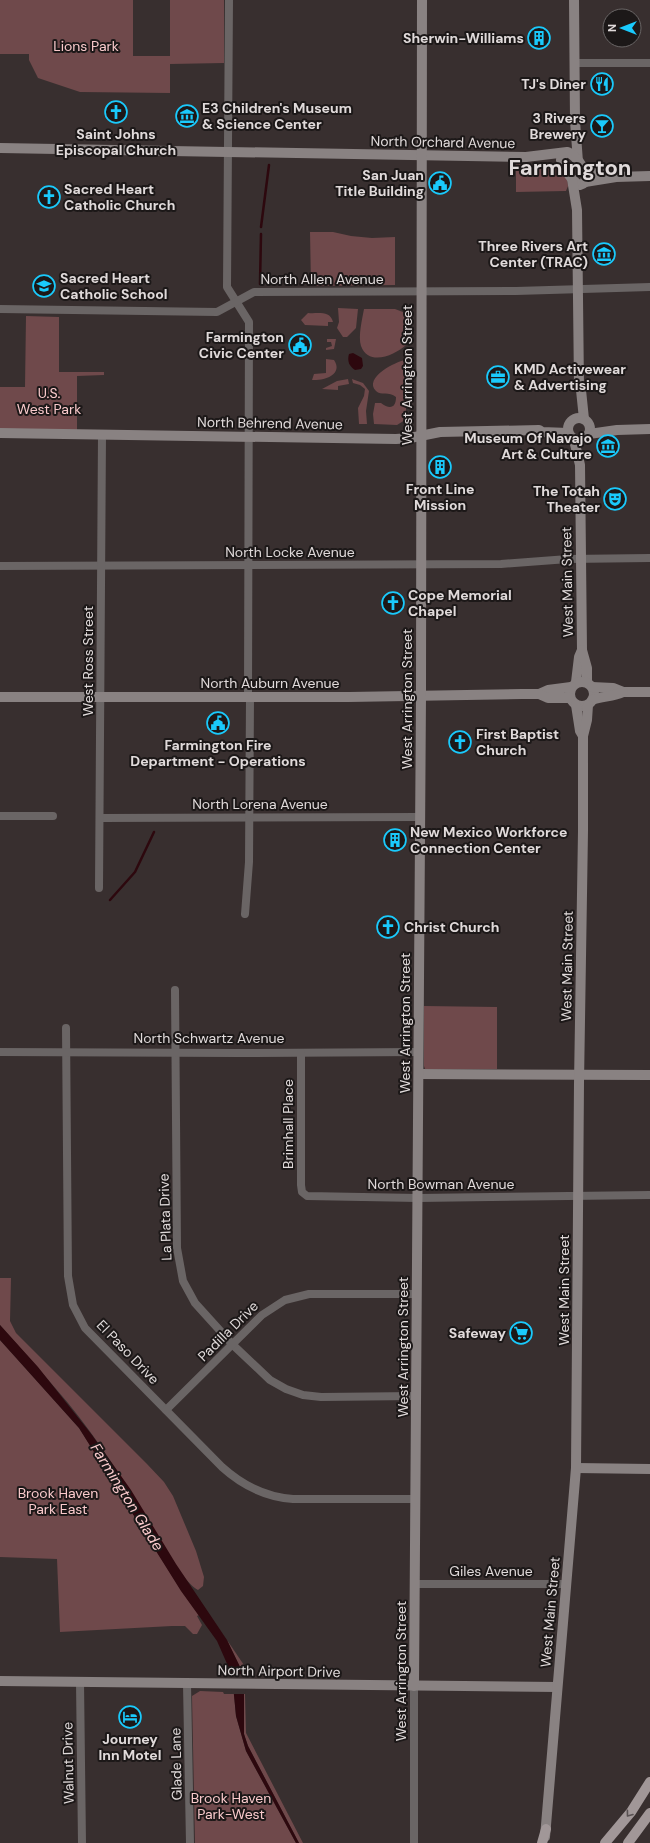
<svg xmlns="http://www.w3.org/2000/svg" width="650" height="1843" viewBox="0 0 650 1843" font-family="'DM Sans',sans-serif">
<rect width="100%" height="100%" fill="#382f2f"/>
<!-- green -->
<g fill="#6f494b">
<polygon points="0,0 133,0 133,56 170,56 170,0 224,0 224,63 170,64 170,93 80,92 38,78 29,60 29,54 0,54"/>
<polygon points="516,164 549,164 558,166 567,177 568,186 566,191 516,192"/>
<polygon points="310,232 333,232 351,236 372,238 395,237 395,285 311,286"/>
<polygon points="338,308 358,309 356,328 347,337 343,337 337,328 339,322"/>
<path d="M364 309H395L403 312 406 320V345C395 355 369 367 361 346 358 336 362 320 364 309Z"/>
<path d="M308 313C318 314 330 310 333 322H328V326L305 325 301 320Z"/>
<polygon points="26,316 59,317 59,372 104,372 104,375 77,376 77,430 0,429 0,387 25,387"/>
<polygon points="327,339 336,339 334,349 326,350 326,348 332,346 331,342 327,342"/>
<path d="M326 359 334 360C344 375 323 381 312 380L314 374 326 373Z"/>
<path d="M406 360V414L405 420 397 425 374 424 373 414 375 403H381C389 409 396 409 396 397 389 391 381 396 376 391 363 378 396 361 406 360Z"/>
<polygon points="348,379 349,384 338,386 338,390 322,389 337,381"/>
<polygon points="352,379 363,383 369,391 366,411 367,424 359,424 358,408 364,396 365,389 360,385 353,383"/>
<polygon points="424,1006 497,1007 497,1069 425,1069 424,1066"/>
<path d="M0 1278H11L10 1321 16 1333 147 1464 164 1482 173 1496 196 1551 204 1577 203 1586 198 1590C182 1582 157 1533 146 1516 122 1477 97 1439 68 1403 46 1377 23 1351 0 1325Z"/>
<polygon points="0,1340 79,1428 181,1590 199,1615 197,1616 202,1625 197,1634 193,1634 185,1626 172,1626 60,1632 57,1559 0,1557"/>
<polygon points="227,1640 250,1674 243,1674"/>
<polygon points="200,1691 223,1692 224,1694 234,1694 236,1716 246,1751 296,1843 195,1843 192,1696"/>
<polygon points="244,1694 245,1694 246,1733 303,1843 299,1843 248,1746 244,1734"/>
</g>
<!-- water -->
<g fill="#2d080e">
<path d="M353 353 362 358 363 366 361 369 355 370C349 366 347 361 349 354Z"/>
<polygon points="0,1325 38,1367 92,1435 131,1490 176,1564 227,1640 244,1675 244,1734 248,1746 299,1843 296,1843 246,1751 236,1716 232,1675 217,1641 181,1591 79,1428 0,1340"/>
</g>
<!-- pier -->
<polygon fill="#382f2f" points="229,1674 245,1674 246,1694 232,1694"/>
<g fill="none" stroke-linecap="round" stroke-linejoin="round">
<!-- stream -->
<g stroke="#2d080e" stroke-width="2.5">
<polyline points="261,227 269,165"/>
<polyline points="260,284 261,234"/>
<polyline points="110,900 135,872 154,832"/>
</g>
<!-- street -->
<g stroke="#6a6565" stroke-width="8">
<polyline points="229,0 227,287 249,322 248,697"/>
<polyline points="574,63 650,63"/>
<polyline points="0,309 217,312 254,292 516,291 650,287"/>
<polyline points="0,566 501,564 568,559 650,558"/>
<polyline points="0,816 53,816"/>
<polyline points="101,818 420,817"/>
<polyline points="99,888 102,435"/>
<polyline points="245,914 249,862 250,697"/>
<polyline points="175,990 177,1248 183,1281 195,1303 233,1345 270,1380 286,1389 303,1395 321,1397 416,1396"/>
<path d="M66 1028 68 1276 73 1305 85 1328 222 1467C243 1486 265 1497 293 1499H416"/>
<polyline points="0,1052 235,1053 419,1052"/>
<polyline points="301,1053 301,1185 302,1192 307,1196 418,1198 650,1195"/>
<polyline points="166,1410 262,1315 285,1300 309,1294 417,1294"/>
<polyline points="415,1584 566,1584"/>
<polyline points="80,1682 82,1843"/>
<polyline points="187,1684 190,1843"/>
<polyline points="414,1843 414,1686"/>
</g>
<!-- secondary -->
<g stroke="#898282" stroke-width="10">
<polyline points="574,0 575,121 578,162"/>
<path d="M0 148 526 157 567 152C576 154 596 180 580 185 572 182 563 167 561 160L564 153"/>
<polyline points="584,171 612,176"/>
<polyline points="572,179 577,210 579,386 581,390 584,419"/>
<polyline points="585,182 616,177 650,176"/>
<circle cx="579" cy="429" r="11"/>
<polyline points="0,433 396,439 410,438 440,432 539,430 542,432 568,433"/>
<polyline points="589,434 617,430 650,429"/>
<polyline points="574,440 580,465 582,650 579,657 576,682"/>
<polyline points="582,650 587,668 587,682"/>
<circle cx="582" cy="694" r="12"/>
<polyline points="592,687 613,688 623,692 650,692"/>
<polyline points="539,694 548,690 571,687"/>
<polyline points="0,697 349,697 522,694 539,694 548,698 570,698"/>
<path d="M592 700C603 696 613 697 623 692"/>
<polyline points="576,705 580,731 583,736"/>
<polyline points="419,1074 650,1075"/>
<polyline points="576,1468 650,1469"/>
<polyline points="0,1681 557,1687"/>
<polyline points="414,1686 421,696 422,0"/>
<polyline points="545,1837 576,1468 579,1083 583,831 583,736 587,720 588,705"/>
</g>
<!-- primary -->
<g stroke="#a19798" stroke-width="10">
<polyline points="542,1843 546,1829"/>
<polyline points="605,1843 631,1812 650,1782"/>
<polyline points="628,1843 650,1813"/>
</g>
</g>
<!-- one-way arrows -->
<defs><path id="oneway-chevron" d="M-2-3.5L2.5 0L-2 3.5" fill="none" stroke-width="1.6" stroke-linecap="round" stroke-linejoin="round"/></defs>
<use stroke="#585152" href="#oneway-chevron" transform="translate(629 1814) rotate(127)"/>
<!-- icons -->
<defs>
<g id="building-ring" transform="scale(1.15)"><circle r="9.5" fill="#1c1818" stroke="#1acafc" stroke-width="1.5"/><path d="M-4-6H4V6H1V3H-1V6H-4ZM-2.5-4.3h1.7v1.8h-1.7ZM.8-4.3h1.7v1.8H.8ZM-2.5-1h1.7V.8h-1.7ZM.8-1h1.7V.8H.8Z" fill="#1acafc"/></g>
<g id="restaurant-ring" transform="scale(1.15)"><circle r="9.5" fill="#1c1818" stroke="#1acafc" stroke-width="1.5"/><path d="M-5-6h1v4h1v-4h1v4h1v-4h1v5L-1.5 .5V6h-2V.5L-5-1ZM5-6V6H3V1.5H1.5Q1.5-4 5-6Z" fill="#1acafc"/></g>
<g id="church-ring" transform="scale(1.15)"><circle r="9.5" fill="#1c1818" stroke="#1acafc" stroke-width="1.5"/><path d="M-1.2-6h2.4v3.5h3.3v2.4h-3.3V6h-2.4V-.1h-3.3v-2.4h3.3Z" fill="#1acafc"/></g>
<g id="museum-ring" transform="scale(1.15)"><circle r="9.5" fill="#1c1818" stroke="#1acafc" stroke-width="1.5"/><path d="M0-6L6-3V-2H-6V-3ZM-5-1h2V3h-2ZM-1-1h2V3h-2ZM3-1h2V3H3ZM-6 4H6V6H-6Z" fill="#1acafc"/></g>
<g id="bar-ring" transform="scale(1.15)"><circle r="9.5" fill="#1c1818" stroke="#1acafc" stroke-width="1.5"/><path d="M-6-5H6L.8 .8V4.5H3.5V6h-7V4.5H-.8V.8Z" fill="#1acafc"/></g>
<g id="civic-ring" transform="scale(1.15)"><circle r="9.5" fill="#1c1818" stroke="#1acafc" stroke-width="1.5"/><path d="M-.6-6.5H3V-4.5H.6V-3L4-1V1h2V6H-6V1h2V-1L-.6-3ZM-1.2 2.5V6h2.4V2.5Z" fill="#1acafc"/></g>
<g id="school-ring" transform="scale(1.15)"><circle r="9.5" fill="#1c1818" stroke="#1acafc" stroke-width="1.5"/><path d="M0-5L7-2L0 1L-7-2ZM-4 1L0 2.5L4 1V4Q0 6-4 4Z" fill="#1acafc"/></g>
<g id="office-ring" transform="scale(1.15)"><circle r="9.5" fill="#1c1818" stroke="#1acafc" stroke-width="1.5"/><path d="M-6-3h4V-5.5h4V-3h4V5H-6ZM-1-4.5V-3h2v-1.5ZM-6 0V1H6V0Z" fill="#1acafc"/></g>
<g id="theatre-ring" transform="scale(1.15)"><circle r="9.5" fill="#1c1818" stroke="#1acafc" stroke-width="1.5"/><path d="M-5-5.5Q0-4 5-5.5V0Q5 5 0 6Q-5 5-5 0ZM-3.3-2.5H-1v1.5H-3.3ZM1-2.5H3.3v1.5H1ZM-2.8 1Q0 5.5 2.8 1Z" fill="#1acafc"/></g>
<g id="supermarket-ring" transform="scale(1.15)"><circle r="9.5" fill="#1c1818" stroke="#1acafc" stroke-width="1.5"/><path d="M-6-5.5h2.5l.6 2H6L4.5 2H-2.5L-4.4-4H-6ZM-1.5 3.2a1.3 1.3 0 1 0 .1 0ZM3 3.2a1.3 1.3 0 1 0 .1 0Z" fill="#1acafc"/></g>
<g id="hotel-ring" transform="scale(1.15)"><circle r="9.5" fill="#1c1818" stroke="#1acafc" stroke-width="1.5"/><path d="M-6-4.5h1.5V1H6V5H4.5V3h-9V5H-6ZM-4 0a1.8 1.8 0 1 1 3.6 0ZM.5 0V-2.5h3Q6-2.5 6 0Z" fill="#1acafc"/></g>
</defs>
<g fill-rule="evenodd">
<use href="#building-ring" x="539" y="38"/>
<use href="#restaurant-ring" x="602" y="84"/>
<use href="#church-ring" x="116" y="112"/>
<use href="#museum-ring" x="187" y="116"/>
<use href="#bar-ring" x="602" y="126"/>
<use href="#civic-ring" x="440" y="183"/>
<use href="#church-ring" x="49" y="197"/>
<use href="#museum-ring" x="604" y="254"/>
<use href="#school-ring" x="44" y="286"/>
<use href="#civic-ring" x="300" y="345"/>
<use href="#office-ring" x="498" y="377"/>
<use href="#museum-ring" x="608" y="446"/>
<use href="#building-ring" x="440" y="467"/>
<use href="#theatre-ring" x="615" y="499"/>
<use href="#church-ring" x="393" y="603"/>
<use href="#civic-ring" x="218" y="723"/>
<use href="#church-ring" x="460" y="742"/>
<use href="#building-ring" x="395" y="840"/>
<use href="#church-ring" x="388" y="927"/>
<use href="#supermarket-ring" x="521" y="1333"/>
<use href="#hotel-ring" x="130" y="1717"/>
</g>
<g text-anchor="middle" stroke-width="4" stroke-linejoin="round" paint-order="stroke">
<!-- poi labels -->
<g font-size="14" font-weight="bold" fill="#e0dada" stroke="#1c1818" text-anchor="end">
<text x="524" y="43">Sherwin-Williams</text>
<text x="586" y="89">TJ's Diner</text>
<text x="202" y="113" text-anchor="start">E3 Children's Museum<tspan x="202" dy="16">&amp; Science Center</tspan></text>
<text x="586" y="123">3 Rivers<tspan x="586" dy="16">Brewery</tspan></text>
<text x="116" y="139" text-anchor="middle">Saint Johns<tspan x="116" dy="16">Episcopal Church</tspan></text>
<text x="424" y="180">San Juan<tspan x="424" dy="16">Title Building</tspan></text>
<text x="64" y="194" text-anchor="start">Sacred Heart<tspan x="64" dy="16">Catholic Church</tspan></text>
<text x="588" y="251">Three Rivers Art<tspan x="588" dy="16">Center (TRAC)</tspan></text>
<text x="60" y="283" text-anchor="start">Sacred Heart<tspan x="60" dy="16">Catholic School</tspan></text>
<text x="284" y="342">Farmington<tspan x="284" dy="16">Civic Center</tspan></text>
<text x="514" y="374" text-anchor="start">KMD Activewear<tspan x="514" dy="16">&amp; Advertising</tspan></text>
<text x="592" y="443">Museum Of Navajo<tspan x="592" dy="16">Art &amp; Culture</tspan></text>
<text x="440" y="494" text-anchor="middle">Front Line<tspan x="440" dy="16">Mission</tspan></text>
<text x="600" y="496">The Totah<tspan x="600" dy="16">Theater</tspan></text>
<text x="408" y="600" text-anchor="start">Cope Memorial<tspan x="408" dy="16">Chapel</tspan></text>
<text x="476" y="739" text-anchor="start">First Baptist<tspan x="476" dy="16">Church</tspan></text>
<text x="218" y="750" text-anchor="middle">Farmington Fire<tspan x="218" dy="16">Department - Operations</tspan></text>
<text x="410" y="837" text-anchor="start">New Mexico Workforce<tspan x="410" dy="16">Connection Center</tspan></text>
<text x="404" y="932" text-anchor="start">Christ Church</text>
<text x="506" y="1338">Safeway</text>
<text x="130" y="1744" text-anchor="middle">Journey<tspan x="130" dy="16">Inn Motel</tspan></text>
</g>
<!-- park labels -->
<g font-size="14" fill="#facacc" stroke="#1c1818">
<text x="86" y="51">Lions Park</text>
<text x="49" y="398">U.S.<tspan x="49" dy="16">West Park</tspan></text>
<text x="58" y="1498">Brook Haven<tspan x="58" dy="16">Park East</tspan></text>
<text x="231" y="1803">Brook Haven<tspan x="231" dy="16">Park-West</tspan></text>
</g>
<!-- street labels -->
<g font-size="14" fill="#e0dada" stroke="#1c1818">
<text transform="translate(443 142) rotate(1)" y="5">North Orchard Avenue</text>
<text x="322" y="284">North Allen Avenue</text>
<text transform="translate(407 375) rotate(-90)" y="5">West Arrington Street</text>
<text transform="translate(270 423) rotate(1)" y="5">North Behrend Avenue</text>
<text x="290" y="557">North Locke Avenue</text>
<text transform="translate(567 582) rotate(-91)" y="5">West Main Street</text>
<text transform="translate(88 661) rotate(-90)" y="5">West Ross Street</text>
<text x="270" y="688">North Auburn Avenue</text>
<text transform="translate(407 699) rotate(-90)" y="5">West Arrington Street</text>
<text x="260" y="809">North Lorena Avenue</text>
<text transform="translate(567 966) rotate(-89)" y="5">West Main Street</text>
<text transform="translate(405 1023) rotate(-90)" y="5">West Arrington Street</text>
<text x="209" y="1043">North Schwartz Avenue</text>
<text transform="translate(288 1124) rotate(-90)" y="5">Brimhall Place</text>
<text x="441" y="1189">North Bowman Avenue</text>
<text transform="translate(165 1217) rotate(-92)" y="5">La Plata Drive</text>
<text transform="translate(564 1290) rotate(-90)" y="5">West Main Street</text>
<text transform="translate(228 1331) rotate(-45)" y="5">Padilla Drive</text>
<text transform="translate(403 1347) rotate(-90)" y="5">West Arrington Street</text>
<text transform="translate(128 1352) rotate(46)" y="5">El Paso Drive</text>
<text x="491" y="1576">Giles Avenue</text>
<text transform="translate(550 1612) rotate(-85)" y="5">West Main Street</text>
<text transform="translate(279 1671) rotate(1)" y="5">North Airport Drive</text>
<text transform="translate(401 1671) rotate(-90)" y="5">West Arrington Street</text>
<text transform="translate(68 1763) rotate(-91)" y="5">Walnut Drive</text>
<text transform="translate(176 1764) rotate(-91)" y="5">Glade Lane</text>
</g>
<!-- water labels -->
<g font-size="15" font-style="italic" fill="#facacc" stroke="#1c1818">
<text transform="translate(127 1497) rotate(58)" y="5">Farmington Glade</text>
</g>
<!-- town labels -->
<g font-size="22" font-weight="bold" fill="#e0dada" stroke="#1c1818">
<text x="570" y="175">Farmington</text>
</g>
</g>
<!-- north arrow -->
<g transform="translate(622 28) rotate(270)"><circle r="19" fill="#1c1818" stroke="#6a6666"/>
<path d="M0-3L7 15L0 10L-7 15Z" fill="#1acafc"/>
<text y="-6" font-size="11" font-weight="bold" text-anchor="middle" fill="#e0dada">N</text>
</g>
</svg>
